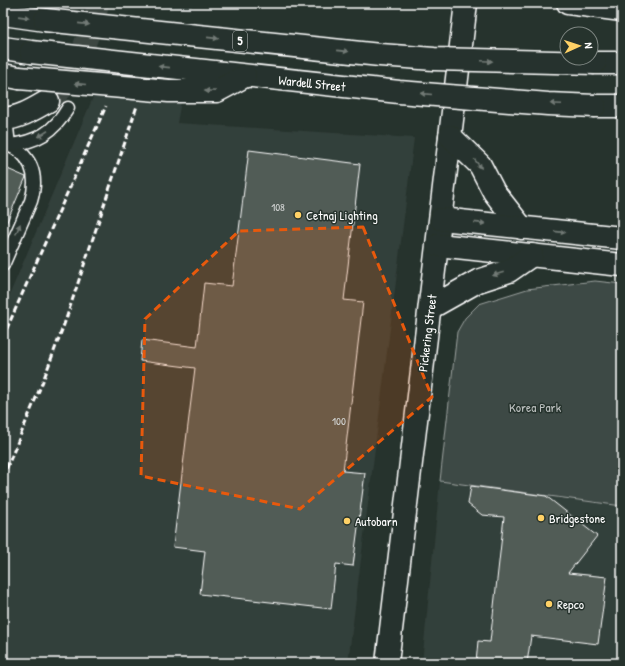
<svg xmlns="http://www.w3.org/2000/svg" width="625" height="666" viewBox="0 0 625 666" font-family="'Patrick Hand',sans-serif">
<rect width="100%" height="100%" fill="#26332d"/>
<filter id="ink" filterUnits="userSpaceOnUse"><feTurbulence type="fractalNoise" baseFrequency=".025" numOctaves="2"/><feDisplacementMap in="SourceGraphic" scale="8" xChannelSelector="R" yChannelSelector="G"/><feConvolveMatrix kernelMatrix="1 2 1 2 8 2 1 2 1" color-interpolation-filters="sRGB"/></filter>
<g filter="url(#ink)">
<!-- built -->
<g fill="#333f3a">
<polygon points="132,3 194,3 190,10"/>
<polygon points="94,95 181,101 177,123 414,138 348,663 3,663 3,310"/>
<polygon points="440,481 622,506 622,663 422,663"/>
</g>
<!-- green -->
<polygon fill="#3e4944" stroke="#9ea4a2" points="595,281 622,284 622,506 440,481 457,332 465,318 479,304 527,289"/>
<!-- building -->
<g fill="#515c57" stroke="#fff">
<polygon points="249,150 360,164 344,300 363,302 343,471 365,473 353,566 336,564 331,609 200,594 205,551 173,547 195,368 140,361 142,340 197,347 204,283 232,286"/>
<polygon points="3,167 26,177 3,231"/>
<polygon points="471,486 546,496 597,536 568,573 607,577 598,644 531,636 527,663 476,663 478,641 490,642 504,517 482,515 468,504"/>
</g>
<g fill="none" stroke-linecap="round" stroke-linejoin="round">
<!-- street-tunnel -->
<polyline stroke="#3c4742" stroke-width="22" stroke-dasharray="22 11" stroke-linecap="butt" points="48,101 63,88 74,74 96,13 98,3"/>
<!-- lane casing -->
<g stroke="#fff" stroke-width="15">
<g id="lane">
<polyline points="6,119 9,145"/>
<path d="M3 144C31 151 39 175 31 201L3 265"/>
<path d="M9 145C37 142 54 132 68 108"/>
</g>
</g>
<!-- street casing -->
<g stroke="#fff" stroke-width="25">
<path id="street" d="M3 119C20 118 34 109 48 101"/>
</g>
<!-- secondary casing -->
<g stroke="#fff" stroke-width="25">
<polyline id="secondary" points="387,663 466,3"/>
</g>
<!-- highway casing -->
<g stroke="#fff" stroke-width="25">
<g id="highway">
<polyline points="568,3 622,10"/>
<polyline points="3,14 45,20"/>
<polyline points="3,48 31,52"/>
<polyline points="595,63 622,63"/>
<polyline points="3,75 19,78"/>
<polyline points="595,106 622,106"/>
<polyline points="450,136 480,165 494,192 522,228"/>
<polyline points="441,219 622,238"/>
<polyline points="438,245 622,265"/>
<polyline points="430,308 478,281 509,271 532,255"/>
</g>
</g>
<!-- lane -->
<use href="#lane" stroke="#26332d" stroke-width="12"/>
<!-- street -->
<use href="#street" stroke="#26332d" stroke-width="22"/>
<!-- secondary -->
<use href="#secondary" stroke="#26332d" stroke-width="22"/>
<!-- highway -->
<use href="#highway" stroke="#26332d" stroke-width="22"/>
<!-- rail -->
<g stroke="#fff" stroke-width="3" stroke-dasharray="6 3" stroke-linecap="butt">
<polyline points="3,337 106,106"/>
<polyline points="3,477 43,381 66,319 137,106"/>
</g>
<!-- highway-bridge casing -->
<g stroke="#fff" stroke-width="25" stroke-linecap="butt">
<g id="highway-bridge">
<polyline points="45,20 380,55 434,59 595,63"/>
<polyline points="31,52 399,92 548,104 595,106"/>
<polyline points="19,78 169,91 217,91 245,76"/>
</g>
</g>
<!-- highway-bridge -->
<use href="#highway-bridge" stroke="#26332d" stroke-width="22"/>
</g>
<!-- one-way arrows -->
<defs><path id="oneway-solid" d="M-6-.8H1V-3.2L6.5 0L1 3.2V.8H-6Z"/></defs>
<g fill="#727a76">
<use href="#oneway-solid" transform="translate(24 17) rotate(8)"/>
<use href="#oneway-solid" transform="translate(84 24) rotate(6)"/>
<use href="#oneway-solid" transform="translate(213 38) rotate(6)"/>
<use href="#oneway-solid" transform="translate(343 51) rotate(6)"/>
<use href="#oneway-solid" transform="translate(487 61) rotate(2)"/>
<use href="#oneway-solid" transform="translate(164 67) rotate(-174)"/>
<use href="#oneway-solid" transform="translate(80 84) rotate(-175)"/>
<use href="#oneway-solid" transform="translate(210 91) rotate(-179)"/>
<use href="#oneway-solid" transform="translate(426 94) rotate(-175)"/>
<use href="#oneway-solid" transform="translate(556 104) rotate(-178)"/>
<use href="#oneway-solid" transform="translate(43 134) rotate(147)"/>
<use href="#oneway-solid" transform="translate(478 164) rotate(51)"/>
<use href="#oneway-solid" transform="translate(480 223) rotate(6)"/>
<use href="#oneway-solid" transform="translate(18 229) rotate(-67)"/>
<use href="#oneway-solid" transform="translate(560 232) rotate(6)"/>
<use href="#oneway-solid" transform="translate(498 274) rotate(163)"/>
</g>
</g>
<!-- marked area -->
<path fill="#e8590c" fill-opacity="0.2" stroke="#e8590c" stroke-width="3" stroke-dasharray="8 5" stroke-linejoin="round" d="M363 227 432 397 300 509 141 476 145 319 239 231Z"/>
<!-- markers -->
<g fill="#ffd166" stroke="#26332d" stroke-width="1.5">
<circle cx="298" cy="215" r="4"/>
<circle cx="541" cy="518" r="4"/>
<circle cx="347" cy="521" r="4"/>
<circle cx="549" cy="604" r="4"/>
</g>
<g text-anchor="middle" stroke-width="3" stroke-linejoin="round" paint-order="stroke">
<!-- number labels -->
<g font-size="11" fill="#d4d6d5">
<text x="278" y="211">108</text>
<text x="339" y="425">100</text>
</g>
<!-- shield labels -->
<rect fill="#26332d" stroke="#bec2c0" stroke-width="1" x="233" y="31" width="14" height="20" rx="3"/>
<g font-size="12" font-weight="bold" fill="#fff">
<text x="240" y="45">5</text>
</g>
<!-- street labels -->
<g font-size="13" fill="#fff" stroke="#26332d">
<text transform="translate(312 83) rotate(6)" y="5">Wardell Street</text>
<text transform="translate(427 333) rotate(-83)" y="5">Pickering Street</text>
</g>
<!-- poi labels -->
<g font-size="13" fill="#fff" stroke="#26332d" text-anchor="start">
<text x="306" y="220">Cetnaj Lighting</text>
<text x="549" y="523">Bridgestone</text>
<text x="355" y="526">Autobarn</text>
<text x="557" y="609">Repco</text>
</g>
<!-- park labels -->
<g font-size="13" fill="#bbbfbe" stroke="#26332d">
<text x="535" y="412">Korea Park</text>
</g>
</g>
<!-- margin -->
<rect width="625" height="666" fill="none" stroke="#26332d" stroke-width="16"/>
<rect x="8" y="8" width="609" height="650" fill="none" stroke="#fff" stroke-width="1.5" filter="url(#ink)"/>
<!-- north arrow -->
<g transform="translate(579 46) rotate(87)"><circle r="19" fill="#26332d" stroke="#7d8581"/>
<path d="M0-3L7 15L0 10L-7 15Z" fill="#ffd166"/>
<text y="-6" font-size="11" font-weight="bold" text-anchor="middle" fill="#ffffff">N</text>
</g>
</svg>
